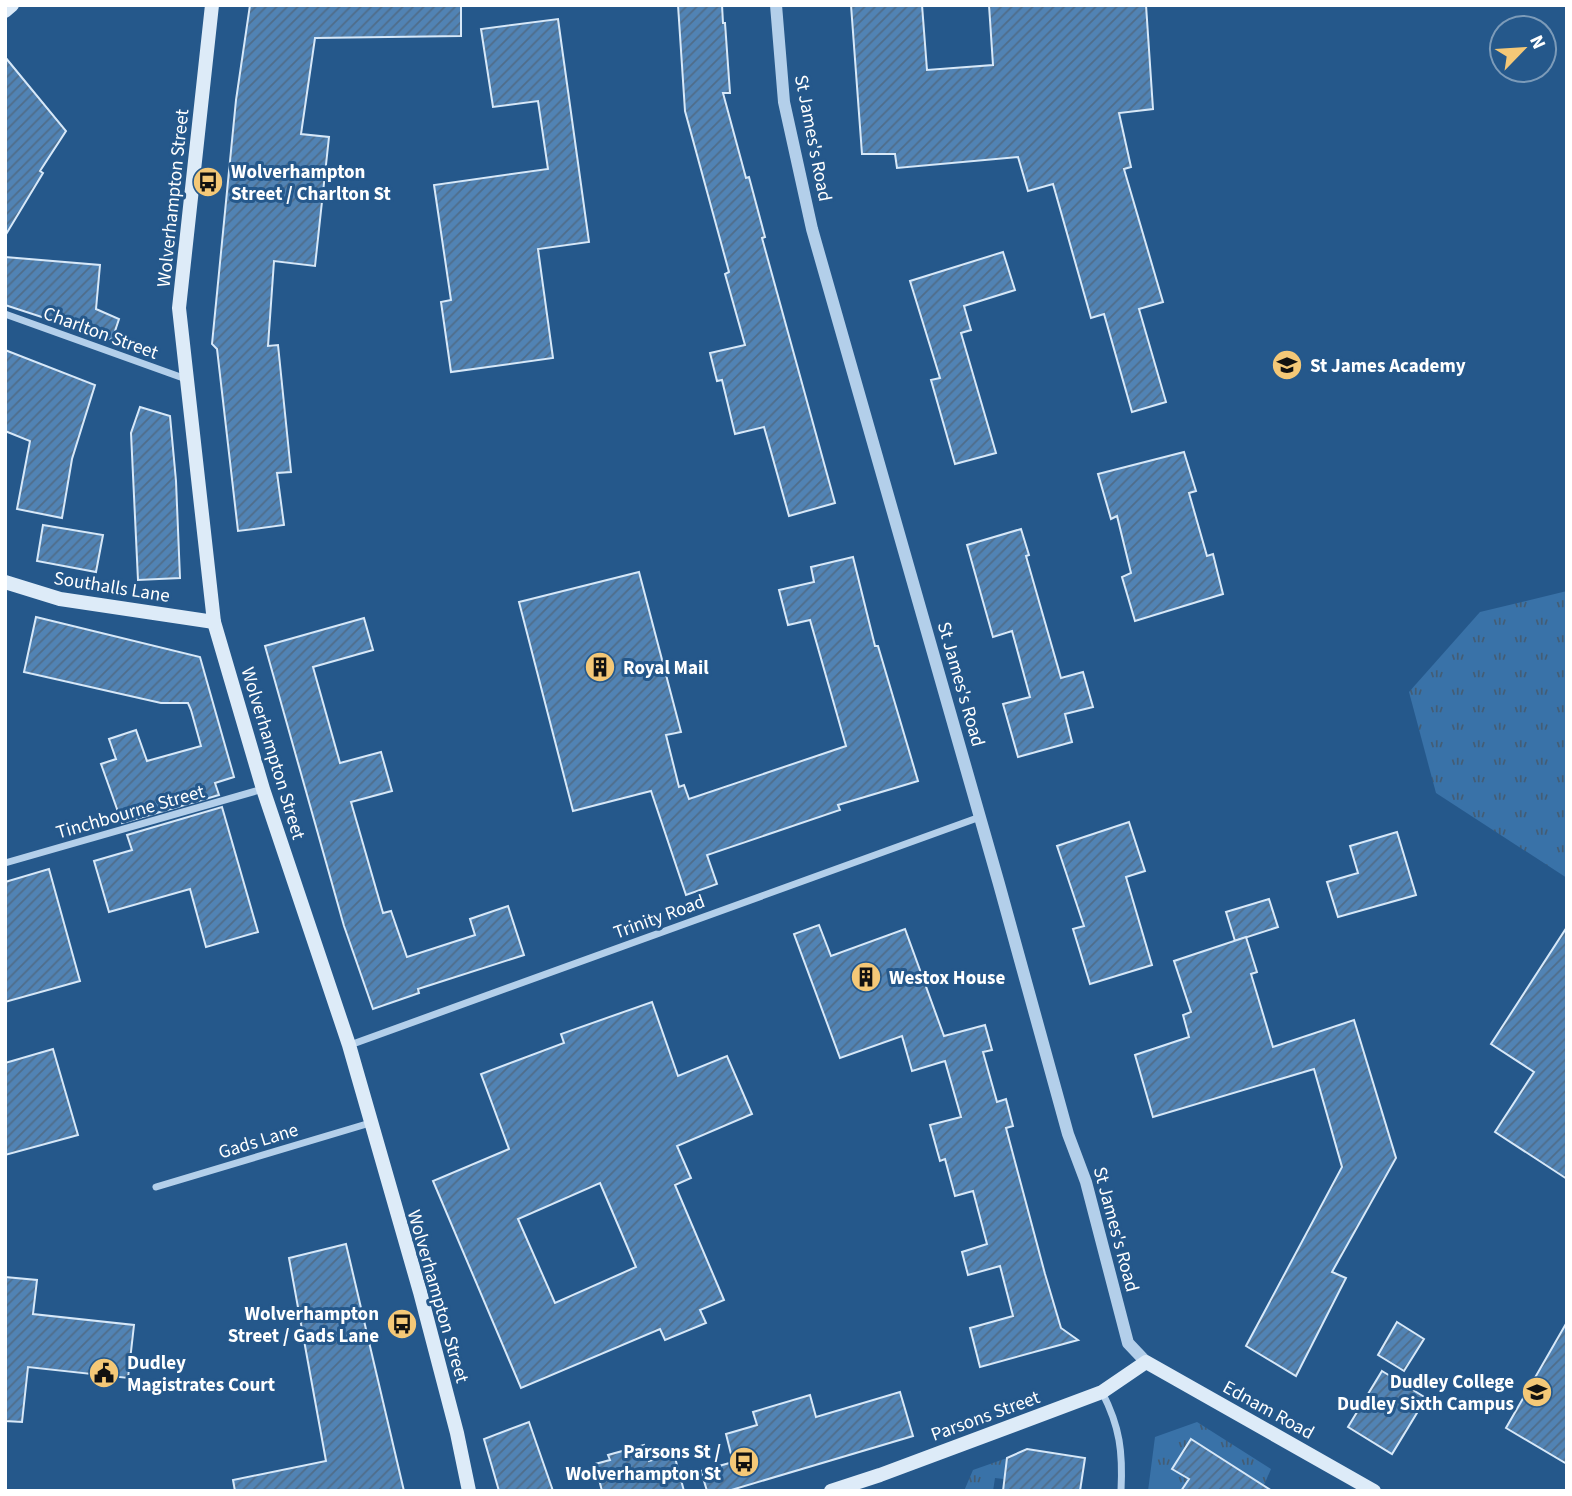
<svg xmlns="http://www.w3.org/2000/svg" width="1572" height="1496" viewBox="0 0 1572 1496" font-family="'Source Sans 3',sans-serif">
<defs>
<pattern id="grass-tufts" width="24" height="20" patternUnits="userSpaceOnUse" patternTransform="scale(1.75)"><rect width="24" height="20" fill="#3972a8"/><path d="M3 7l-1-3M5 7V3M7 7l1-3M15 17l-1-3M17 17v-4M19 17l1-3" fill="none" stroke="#435d75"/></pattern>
<pattern id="building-hatch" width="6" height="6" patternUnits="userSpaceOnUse" patternTransform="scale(1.75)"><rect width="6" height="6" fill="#5183b4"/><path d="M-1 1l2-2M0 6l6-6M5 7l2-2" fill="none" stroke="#4f6d8a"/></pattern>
</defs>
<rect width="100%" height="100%" fill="#25588b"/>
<!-- grass -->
<g fill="url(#grass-tufts)">
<polygon points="1567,591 1567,878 1436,793 1409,692 1480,612"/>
<polygon points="1197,1422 1271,1469 1264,1485 1191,1439 1172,1469 1189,1479 1181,1491 1148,1491 1155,1437"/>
<polygon points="1007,1458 1004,1479 995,1478 993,1491 964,1491 973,1470"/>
</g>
<!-- building -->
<g fill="url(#building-hatch)" stroke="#d7e8f8" stroke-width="2" fill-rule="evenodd">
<polygon points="250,5 461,5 461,36 315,38 301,134 329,137 315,266 274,261 268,346 278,345 291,472 277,473 284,525 238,531 217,349 212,344 236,100"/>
<polygon points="678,5 722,5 723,23 725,23 730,93 723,93 746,178 749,177 765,237 762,238 835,503 789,516 764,427 735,434 722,380 717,381 710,353 745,345 725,274 729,272 685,111"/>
<polygon points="851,5 922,5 927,70 993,65 989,5 1146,5 1153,109 1119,113 1131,167 1124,169 1163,302 1139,309 1166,402 1132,412 1104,314 1091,318 1053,184 1028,191 1018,157 897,168 895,154 862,154"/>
<polygon points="558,19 589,242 538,249 553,358 451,372 441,302 451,300 434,185 548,169 538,101 493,107 481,29"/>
<polygon points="5,57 66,131 40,171 43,173 5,236"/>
<polygon points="1003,252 1015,290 964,306 971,330 961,333 996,453 955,464 931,380 940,378 910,281"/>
<polygon points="5,257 100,265 96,309 119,319 112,340 5,305"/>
<polygon points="5,350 95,385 72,459 62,518 17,509 30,441 5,431"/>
<polygon points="140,407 170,416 176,481 180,578 138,580 131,433"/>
<polygon points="1184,452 1196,491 1189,493 1207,556 1213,554 1223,594 1135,621 1122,577 1131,573 1117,516 1111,519 1098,474"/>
<polygon points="43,525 103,535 96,572 37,561"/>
<polygon points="1021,529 1029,555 1026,556 1061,678 1083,672 1093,707 1065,714 1072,742 1018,757 1003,704 1030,697 1012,631 993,637 967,545"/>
<polygon points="853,557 875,646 878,646 918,781 838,805 840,810 707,855 717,884 686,895 651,791 573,811 519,602 639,572 681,732 666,735 679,787 684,785 689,799 846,746 810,620 788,625 779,590 814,582 811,567"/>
<polygon points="36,617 200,657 234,777 215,783 219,795 122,823 101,764 116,759 109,739 136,730 147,761 201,746 191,710 188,703 161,703 24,672"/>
<polygon points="364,618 373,650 313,667 340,763 381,752 392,791 351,802 383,913 391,911 407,957 475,935 470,919 508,906 524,955 418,989 419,993 373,1009 344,926 265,646"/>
<polygon points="222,807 258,932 206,947 190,889 109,912 94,861 132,850 127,835"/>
<polygon points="1129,822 1145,871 1126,877 1152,965 1090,984 1073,929 1084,926 1057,846"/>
<polygon points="1397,832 1416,895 1338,917 1327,882 1358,873 1350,846"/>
<polygon points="49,869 80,981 5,1002 5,882"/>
<polygon points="1269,899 1278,927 1235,941 1226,912"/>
<polygon points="819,925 831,956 905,929 944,1036 985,1025 992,1050 983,1052 997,1102 1006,1099 1013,1126 1006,1128 1045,1274 1061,1328 1078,1340 980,1367 970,1328 1013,1316 1000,1266 968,1275 962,1252 987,1244 973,1191 955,1196 945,1159 940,1161 930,1125 961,1117 945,1061 912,1071 902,1036 840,1058 794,934"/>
<polygon points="1567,927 1567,1179 1495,1132 1534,1072 1491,1044"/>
<polygon points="1246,937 1257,972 1251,974 1273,1047 1354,1020 1396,1158 1332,1272 1346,1278 1296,1376 1246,1346 1342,1167 1314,1069 1153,1117 1135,1055 1189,1037 1183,1015 1191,1012 1174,961"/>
<path d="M652 1002 678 1076 727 1056 752 1114 677 1146 691 1178 675 1185 724 1300 700 1310 706 1323 665 1340 660 1329 521 1388 433 1181 509 1149 481 1074 564 1043 561 1034ZM600 1183 636 1267 555 1303 518 1219Z"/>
<polygon points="53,1049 78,1135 5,1155 5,1063"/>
<polygon points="346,1244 404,1491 235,1491 233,1480 326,1461 289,1258"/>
<polygon points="5,1277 37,1280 33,1314 134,1325 128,1378 28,1367 22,1422 5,1421"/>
<polygon points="1397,1322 1424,1339 1404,1371 1378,1355"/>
<polygon points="1567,1322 1567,1464 1506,1428"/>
<polygon points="1382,1371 1426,1398 1392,1454 1348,1427"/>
<polygon points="900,1392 913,1436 728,1491 707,1491 701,1471 733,1462 726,1434 757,1425 753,1412 810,1395 816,1417"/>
<polygon points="529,1422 553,1491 499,1491 484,1439"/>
<polygon points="1191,1439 1272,1491 1181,1491 1189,1479 1172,1469"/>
<polygon points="644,1445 649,1461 674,1454 684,1491 602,1491 595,1464 610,1460 608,1455"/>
<polygon points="1027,1449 1085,1458 1080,1491 1003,1491 1007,1458"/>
</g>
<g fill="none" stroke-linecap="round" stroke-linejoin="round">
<!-- minor -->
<g stroke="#b3cfea" stroke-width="7">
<polyline points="5,314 186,379"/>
<polyline points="5,863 263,789"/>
<polyline points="350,1045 980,817"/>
<polyline points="156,1187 370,1123"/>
<path d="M1102 1392C1120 1427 1123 1452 1121 1491"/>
</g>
<!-- tertiary -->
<polyline stroke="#b3cfea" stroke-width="12" points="776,5 784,102 812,229 999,884 1068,1134 1086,1182 1128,1343 1146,1362"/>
<!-- secondary -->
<g stroke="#ddebf8" stroke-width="14">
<polyline points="212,5 179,308 214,622 263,789 349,1045 420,1292 457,1433 469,1491"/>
<polyline points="5,11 12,5"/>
<polyline points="5,582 60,599 214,622"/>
<polyline points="831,1491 880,1475 1102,1392 1146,1362 1374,1491"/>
</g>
</g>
<!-- icons -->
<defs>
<g id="bus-disc" transform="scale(1.575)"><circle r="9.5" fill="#f4c877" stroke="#25588b"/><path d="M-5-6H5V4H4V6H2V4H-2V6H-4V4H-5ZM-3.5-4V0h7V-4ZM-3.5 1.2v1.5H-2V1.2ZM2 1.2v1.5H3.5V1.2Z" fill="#111"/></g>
<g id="school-disc" transform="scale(1.575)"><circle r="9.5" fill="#f4c877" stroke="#25588b"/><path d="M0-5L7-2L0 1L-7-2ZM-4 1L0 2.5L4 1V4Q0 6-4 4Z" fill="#111"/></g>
<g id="building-disc" transform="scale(1.575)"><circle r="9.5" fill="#f4c877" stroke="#25588b"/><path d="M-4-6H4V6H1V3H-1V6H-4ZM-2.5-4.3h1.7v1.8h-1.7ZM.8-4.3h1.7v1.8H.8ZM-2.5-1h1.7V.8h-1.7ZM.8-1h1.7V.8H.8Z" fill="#111"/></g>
<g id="civic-disc" transform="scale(1.575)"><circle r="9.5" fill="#f4c877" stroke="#25588b"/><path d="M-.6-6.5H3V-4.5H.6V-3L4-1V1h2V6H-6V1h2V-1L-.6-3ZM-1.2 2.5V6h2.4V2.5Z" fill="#111"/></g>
<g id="university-disc" transform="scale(1.575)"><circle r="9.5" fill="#f4c877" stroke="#25588b"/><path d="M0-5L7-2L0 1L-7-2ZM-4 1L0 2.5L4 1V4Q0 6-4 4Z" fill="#111"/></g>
</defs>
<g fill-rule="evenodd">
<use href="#bus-disc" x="208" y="182"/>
<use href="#school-disc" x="1287" y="365"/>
<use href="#building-disc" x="600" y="667"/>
<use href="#building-disc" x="866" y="977"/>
<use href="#bus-disc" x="402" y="1324"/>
<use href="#civic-disc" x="104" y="1373"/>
<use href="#university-disc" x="1537" y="1392"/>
<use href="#bus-disc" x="744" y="1462"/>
</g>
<g text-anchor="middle" stroke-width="6" stroke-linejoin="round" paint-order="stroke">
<!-- street labels -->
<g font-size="19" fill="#fff" stroke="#25588b">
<text transform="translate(814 138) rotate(79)" y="7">St James's Road</text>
<text transform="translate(172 198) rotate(-84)" y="7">Wolverhampton Street</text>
<text transform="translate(101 332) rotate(20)" y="7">Charlton Street</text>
<text transform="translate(112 586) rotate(9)" y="7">Southalls Lane</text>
<text transform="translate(962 684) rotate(74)" y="7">St James's Road</text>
<text transform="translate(274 753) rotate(73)" y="7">Wolverhampton Street</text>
<text transform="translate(130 811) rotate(-16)" y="7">Tinchbourne Street</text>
<text transform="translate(659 916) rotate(-20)" y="7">Trinity Road</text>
<text transform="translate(258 1140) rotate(-17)" y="7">Gads Lane</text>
<text transform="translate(1117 1229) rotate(75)" y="7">St James's Road</text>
<text transform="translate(439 1296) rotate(74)" y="7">Wolverhampton Street</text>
<text transform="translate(1269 1409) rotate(29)" y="7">Ednam Road</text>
<text transform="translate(985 1415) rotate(-20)" y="7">Parsons Street</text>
</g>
<!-- poi labels -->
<g font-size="19" font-weight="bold" fill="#fff" stroke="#25588b" text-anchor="start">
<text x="231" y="178">Wolverhampton<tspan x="231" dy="22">Street / Charlton St</tspan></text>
<text x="1310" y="372">St James Academy</text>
<text x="623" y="674">Royal Mail</text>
<text x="889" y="984">Westox House</text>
<text x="379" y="1320" text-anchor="end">Wolverhampton<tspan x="379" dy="22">Street / Gads Lane</tspan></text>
<text x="127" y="1369">Dudley<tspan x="127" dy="22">Magistrates Court</tspan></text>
<text x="1514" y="1388" text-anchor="end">Dudley College<tspan x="1514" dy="22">Dudley Sixth Campus</tspan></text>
<text x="721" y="1458" text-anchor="end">Parsons St /<tspan x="721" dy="22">Wolverhampton St</tspan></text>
</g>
</g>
<!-- border -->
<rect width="1572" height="1496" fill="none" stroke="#ffffff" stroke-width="14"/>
<!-- north arrow -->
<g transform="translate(1523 49) rotate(65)"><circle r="33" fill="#25588b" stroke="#7c9bb9" stroke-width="2"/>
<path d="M0-5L12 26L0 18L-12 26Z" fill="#f4c877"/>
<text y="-10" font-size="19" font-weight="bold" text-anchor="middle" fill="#ffffff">N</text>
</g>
</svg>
